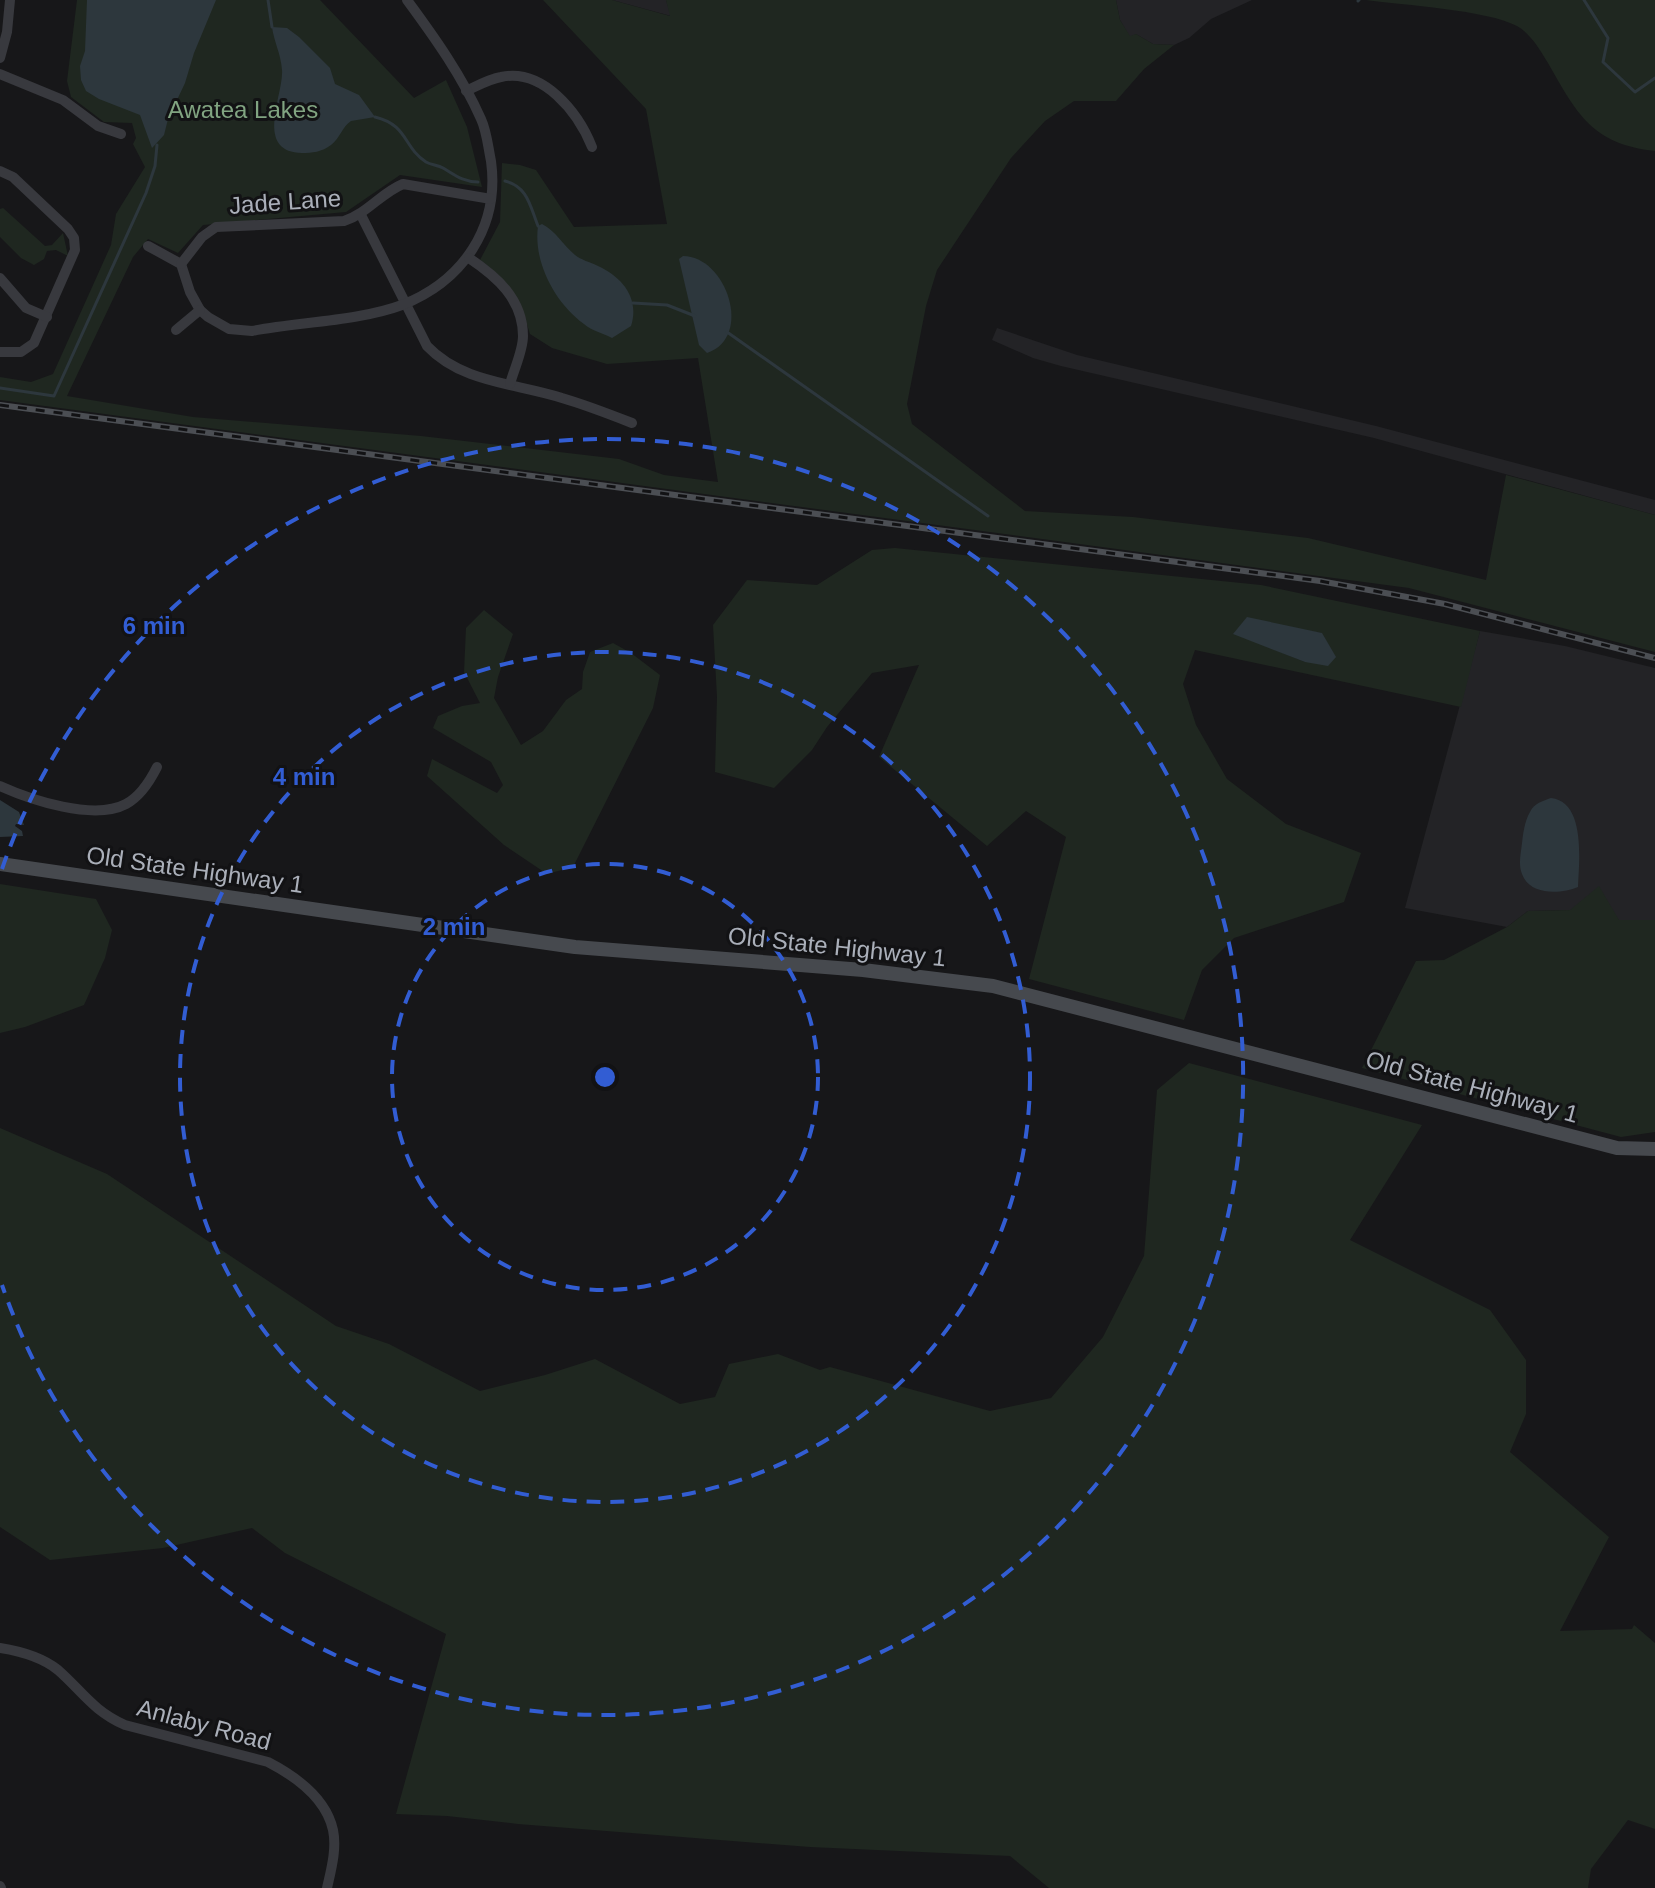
<svg xmlns="http://www.w3.org/2000/svg" width="1655" height="1888" viewBox="0 0 1655 1888" font-family="Arial,sans-serif">
<rect width="100%" height="100%" fill="#171719"/>
<!-- built -->
<g fill="#232326">
<polygon points="612,0 666,0 671,16 616,1"/>
<polygon points="1116,0 1252,0 1211,19 1189,38 1174,45 1153,44 1136,34 1130,37 1120,20"/>
<polygon points="997,328 1077,355 1376,426 1655,500 1655,515 1374,438 1061,366 1033,358 992,340"/>
<polygon points="1480,631 1565,646 1655,668 1655,920 1619,920 1570,910 1528,911 1507,927 1405,908"/>
</g>
<!-- green -->
<g fill="#1f2720" fill-rule="evenodd">
<path d="M77 0H320L414 98 446 80 467 127 482 187 400 175 346 212 203 225 178 253 148 239 133 257 67 396 193 417 421 436 619 459 664 475 718 482 698 358 607 364 552 348 530 334C521 302 508 279 480 260L500 222 502 163 520 165 536 170 574 227 667 224 646 109 543 0H612L670 16 666 0H1116L1120 20 1130 36 1136 34 1153 44 1174 45 1144 69 1116 101H1074L1045 121 1011 158 937 270 926 306 907 404 912 424 1025 511 1133 517 1308 538 1486 580 1506 475 1655 515V652L1409 588 0 400V377L31 382 53 374 111 245 116 214 145 167 133 144 136 138 132 123 104 122 71 97 67 81Z"/>
<path d="M1366 0H1655V151C1592 144 1577 114 1548 63 1540 50 1531 34 1517 26 1487 10 1403 5 1366 0Z"/>
<polygon points="3,208 45,246 52,245 63,233 68,256 56,250 47,251 44,259 34,265 21,258 0,237 0,209"/>
<path d="M895 548 1261 585 1480 631 1461 707 1195 650 1183 684 1196 725 1227 779 1286 824 1361 853 1344 902 1234 938 1202 970 1184 1020 1029 979 1066 837 1026 811 987 846 879 757 919 665 872 673 827 727 812 750 774 788 715 772 717 697 713 625 747 580 817 585 872 550ZM1290 628 1321 633 1305 662 1234 633Z"/>
<polygon points="484,610 513,634 498,677 494,698 521,745 543,731 566,700 582,689 583,672 590,652 613,643 631,653 660,675 653,708 573,867 547,874 504,845 427,776 432,759 497,793 503,785 491,762 433,728 438,716 462,706 480,703 464,672 466,628"/>
<polygon points="0,884 96,899 112,930 105,958 84,1005 25,1027 0,1033"/>
<polygon points="1599,886 1619,920 1655,920 1655,1132 1621,1137 1362,1068 1416,961 1444,960 1507,927 1528,911 1570,910"/>
<polygon points="1189,1063 1422,1125 1350,1240 1490,1310 1526,1360 1526,1414 1510,1452 1609,1537 1560,1631 1632,1629 1634,1625 1655,1643 1655,1829 1628,1820 1591,1869 1588,1888 1049,1888 1010,1856 810,1847 518,1824 447,1816 396,1814 446,1634 285,1553 252,1528 163,1548 50,1560 0,1527 0,1128 107,1174 336,1326 389,1344 480,1391 545,1375 595,1359 680,1404 715,1397 729,1364 778,1354 820,1370 830,1367 990,1411 1051,1398 1103,1337 1144,1256 1157,1090"/>
</g>
<!-- water -->
<g fill="#2d373d">
<polygon points="87,0 216,0 194,53 185,83 168,119 164,135 152,148 140,115 99,99 86,91 81,80 80,66 85,51"/>
<path d="M272 27 287 28 299 37 330 68 335 84 359 95 375 117 351 121C342 127 340 138 331 145 322 152 312 153 302 153 253 152 284 94 282 70 281 54 274 42 272 27Z"/>
<path d="M542 224C556 231 563 245 575 255 581 260 590 262 598 266 622 277 640 298 631 326L612 338C603 333 592 331 584 324 555 303 533 262 538 226Z"/>
<path d="M683 256C726 256 754 337 707 353L699 345 679 259Z"/>
<polygon points="1247,617 1322,633 1336,657 1328,666 1305,662 1233,634"/>
<path d="M1551 798C1586 802 1579 862 1578 887 1561 894 1530 896 1522 874 1518 864 1521 853 1522 843 1523 833 1525 820 1530 812 1534 803 1543 801 1551 798Z"/>
<polygon points="0,800 19,812 24,825 16,824 15,826 22,831 23,836 0,837"/>
</g>
<g fill="none" stroke-linecap="round" stroke-linejoin="round">
<!-- stream -->
<g stroke="#2d373d" stroke-width="3">
<polyline points="268,0 272,27"/>
<polyline points="1584,0 1608,38 1603,62 1635,92 1655,78"/>
<polyline points="1358,1 1359,0"/>
<path d="M375 117C408 125 403 147 426 162 431 165 438 165 443 168 455 175 463 182 478 182"/>
<path d="M505 181C528 187 530 206 538 226"/>
<polyline points="633,303 667,305 695,316"/>
<polyline points="727,332 988,516"/>
<polyline points="0,388 54,396 146,193 155,166 157,145"/>
</g>
<!-- street -->
<g stroke="#38393e" stroke-width="10">
<polyline points="0,58 7,32 10,0"/>
<polyline points="0,74 63,100 98,126 121,134"/>
<path d="M466 91C477 86 489 79 501 77 543 68 578 112 592 147"/>
<polyline points="0,171 13,177 68,229 74,238 75,250 34,343 21,352 0,352"/>
<path d="M361 215 427 346C462 383 515 383 562 398 586 405 609 414 632 423"/>
<path d="M148 246 181 264 190 292 200 310 208 317 229 329 252 331C299 322 359 321 402 305 463 281 500 227 491 161 488 147 487 132 481 119 462 76 435 38 407 0"/>
<path d="M469 258C496 276 523 299 523 336 523 351 514 369 510 384"/>
<path d="M181 264 202 237 216 227 344 221C368 213 381 193 403 184L491 199"/>
<polyline points="0,278 26,308 47,317"/>
<polyline points="176,330 200,310"/>
<path d="M0 786C31 800 94 821 126 804 141 796 150 781 157 767"/>
<path d="M0 1648C19 1651 43 1658 58 1670 82 1691 93 1711 125 1725L268 1762C295 1776 326 1798 333 1830 337 1849 331 1870 327 1888"/>
<polyline points="0,1886 1,1888"/>
</g>
<!-- secondary -->
<polyline stroke="#46494e" stroke-width="14" points="0,864 575,947 863,970 993,986 1617,1148 1655,1149"/>
<!-- rail casing -->
<g stroke="#4b4e53" stroke-width="6">
<polyline id="rail" points="0,405 1320,581 1445,604 1655,658"/>
</g>
<!-- rail -->
<use href="#rail" stroke="#121214" stroke-width="3" stroke-dasharray="9" stroke-linecap="butt"/>
</g>
<!-- distance rings -->
<g fill="none" stroke="#325dd3" stroke-width="4" stroke-dasharray="14 10">
<circle cx="605" cy="1077" r="213"/>
<circle cx="605" cy="1077" r="425"/>
<path d="M2 869A638 638 0 1 1 2 1285"/>
</g>
<g text-anchor="middle" stroke-width="6" stroke-linejoin="round" paint-order="stroke">
<!-- park labels -->
<g font-size="24" fill="#81a481" stroke="#121214">
<text x="243" y="118">Awatea Lakes</text>
</g>
<!-- street labels -->
<g font-size="24" fill="#aaafb9" stroke="#121214">
<text transform="translate(285 202) rotate(-4)" y="8">Jade Lane</text>
<text transform="translate(195 870) rotate(8)" y="8">Old State Highway 1</text>
<text transform="translate(837 947) rotate(6)" y="8">Old State Highway 1</text>
<text transform="translate(1472 1087) rotate(15)" y="8">Old State Highway 1</text>
<text transform="translate(204 1725) rotate(15)" y="8">Anlaby Road</text>
</g>
</g>
<circle cx="605" cy="1077" r="12" fill="#325dd3" stroke="#121214" stroke-width="4"/>
<g font-size="24" text-anchor="middle" font-weight="bold" fill="#325dd3" stroke="#121214" stroke-width="6" stroke-linejoin="round" paint-order="stroke">
<text x="154" y="634">6 min</text>
<text x="304" y="785">4 min</text>
<text x="454" y="935">2 min</text>
</g>
</svg>
